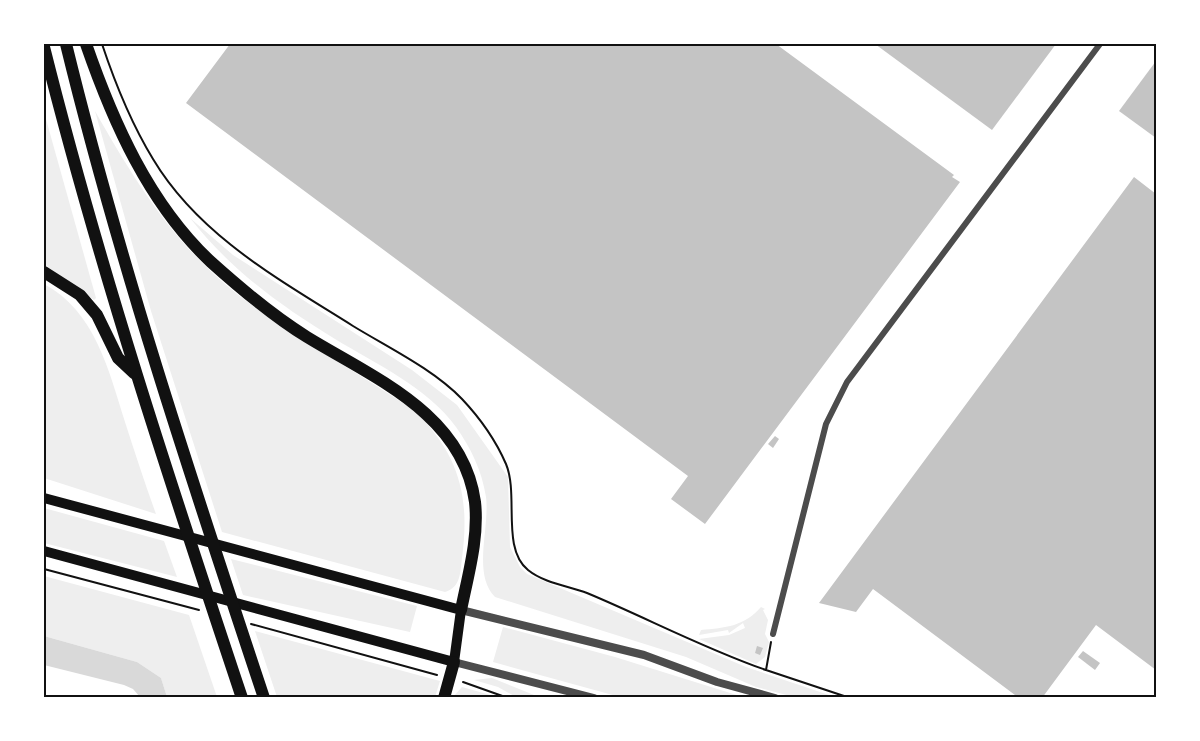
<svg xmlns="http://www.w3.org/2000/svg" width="1200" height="741" viewBox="0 0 1200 741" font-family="'Alegreya Sans',sans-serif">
<rect width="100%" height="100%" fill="#fff"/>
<!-- green -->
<g fill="#eee">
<path d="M95 111C129 171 165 230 216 276 276 330 350 366 416 412 460 456 470 498 462 558 460 573 461 587 445 592L222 532 151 311Z"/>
<polygon points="44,112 96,298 94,300 44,264"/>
<path d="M190 218 233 255 412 370 457 405 508 477 510 547 520 567 527 574 746 667 835 697H794L756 687 686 657 495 597C472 574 490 528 486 497 482 471 471 448 456 427 427 387 376 364 335 339 279 305 230 269 190 218Z"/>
<path d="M44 284C95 311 109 371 125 422 135 453 145 484 156 514L44 478Z"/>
<polygon points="44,508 164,541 177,577 44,543"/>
<polygon points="231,559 417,606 410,632 243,595"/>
<polygon points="44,576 189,615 217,697 167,697 161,678 137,662 44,636"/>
<path d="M761 607 765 609 763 610 768 620 765 634 769 642 765 657 756 664 699 639 729 635 745 628 743 623 729 633 728 630 699 635 701 630C725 628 745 626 761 607Z"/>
<polygon points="503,627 615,657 743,697 620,697 493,662"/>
<polygon points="255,631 440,681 435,697 277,697"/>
<polygon points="492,678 539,697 516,697 498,687 474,680"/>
<polygon points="462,687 494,696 498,697 453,697"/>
</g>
<!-- water -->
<polygon fill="#d9d9d9" points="44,636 137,662 161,678 167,697 140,697 133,689 124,685 44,665"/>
<!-- building -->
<g fill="#c4c4c4">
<polygon points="230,44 776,44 954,175 952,177 960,182 705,524 671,499 688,476 186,103"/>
<polygon points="875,44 1056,44 992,130"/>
<polygon points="1156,61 1156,138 1119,111"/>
<polygon points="1134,177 1156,194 1156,670 1096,625 1042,698 1019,698 873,589 856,612 819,603"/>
<polygon points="775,436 779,439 773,448 768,444"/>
<polygon points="757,646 763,648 760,655 755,653"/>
<polygon points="1083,651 1100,663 1095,670 1078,657"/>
</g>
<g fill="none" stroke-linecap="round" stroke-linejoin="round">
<!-- path -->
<g stroke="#111" stroke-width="2">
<path d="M102 44C115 83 131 123 153 159 199 236 280 280 353 326 389 348 433 369 462 399 479 417 496 441 506 464 519 495 501 548 528 570 544 583 568 586 587 593 647 618 705 649 766 670"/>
<polyline points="44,569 199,610"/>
<polyline points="251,624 437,675"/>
<polyline points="771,642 766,670 850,698"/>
<polyline points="463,682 508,698"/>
</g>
<!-- minor -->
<polyline stroke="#4c4c4c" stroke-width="6" points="773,634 826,424 847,382 1100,44"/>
<!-- tertiary -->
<g stroke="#4c4c4c" stroke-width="8">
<polyline points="461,610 644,655 717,682 775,698"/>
<polyline points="454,662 594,698"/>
</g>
<!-- primary -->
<polyline stroke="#111" stroke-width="10" points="44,498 461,610 454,662 44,551"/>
<!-- motorway -->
<g stroke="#111" stroke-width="12">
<path d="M66 44C120 265 192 481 264 698"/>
<path d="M86 44C113 122 149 204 211 262 241 289 273 316 307 337 374 378 463 414 475 502 479 538 468 575 461 610"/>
<path d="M44 47C99 267 170 482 242 698"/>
<polyline points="44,272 80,295 97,315 118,358 134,373"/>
<polyline points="444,698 454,662"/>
</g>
</g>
<!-- border -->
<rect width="1200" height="741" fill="none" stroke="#ffffff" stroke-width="90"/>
<rect x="45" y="45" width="1110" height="651" fill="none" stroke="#111" stroke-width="2"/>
</svg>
